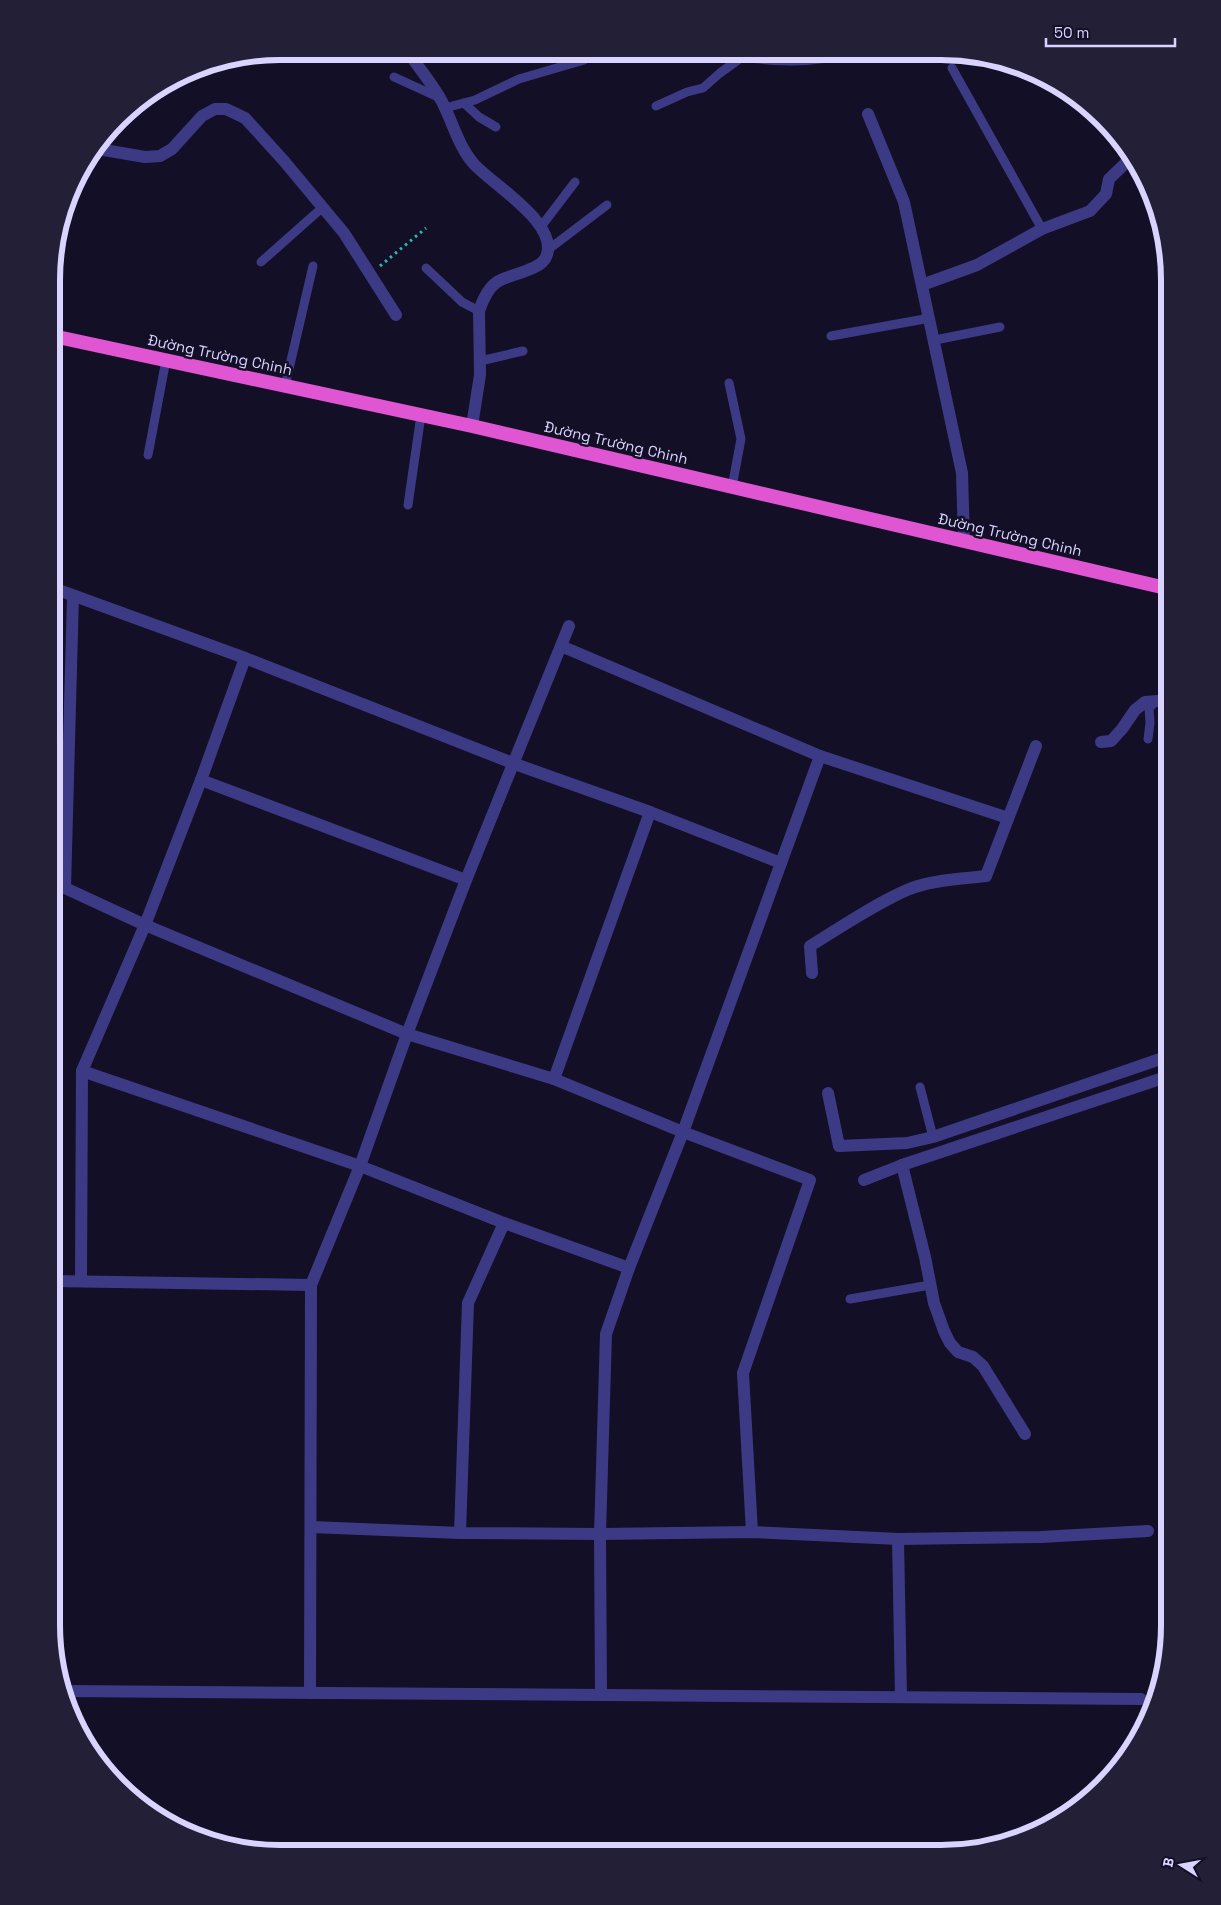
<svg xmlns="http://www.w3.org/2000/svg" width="1221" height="1905" viewBox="0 0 1221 1905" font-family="'Space Grotesk',sans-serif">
<rect width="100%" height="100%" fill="#130f26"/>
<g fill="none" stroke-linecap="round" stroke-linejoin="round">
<!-- path -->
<polyline stroke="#2fb8b0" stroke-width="3" stroke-dasharray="2.5 4" stroke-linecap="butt" points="380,266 426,228"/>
<!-- service -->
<g stroke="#3d3a85" stroke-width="9">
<path d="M719 53C762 61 806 66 849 53"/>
<polyline points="952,68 1042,229"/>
<polyline points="394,77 440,98"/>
<polyline points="464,103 479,117 496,127"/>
<polyline points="656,106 687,92 703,88 720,73 742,57"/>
<polyline points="445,108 475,100 519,79 584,60"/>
<polyline points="540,228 575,182"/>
<polyline points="549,249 607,205"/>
<polyline points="261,262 323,207"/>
<polyline points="426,268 462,302 479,311"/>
<polyline points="831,336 930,318"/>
<polyline points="935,340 1000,327"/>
<polyline points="480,361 523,351"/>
<polyline points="729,383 741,439 732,487"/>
<polyline points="285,386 313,266"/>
<polyline points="148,455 166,360"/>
<polyline points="408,505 421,415"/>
<polyline points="1148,739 1150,723 1149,708 1156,701"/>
<polyline points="920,1087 933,1137"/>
<polyline points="850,1299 930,1285"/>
</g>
<!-- minor -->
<g stroke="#3d3a85" stroke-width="12">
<path d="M408 52C418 67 431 82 440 98 452 119 457 144 473 163 491 184 561 224 546 257 540 271 509 274 497 282 488 288 482 302 479 311L480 375 472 426"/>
<polyline points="868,114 904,202 962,473 964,541"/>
<polyline points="98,149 145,157 160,156 172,149 202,116 215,109 226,109 245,118 284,161 344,233 396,315"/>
<polyline points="922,285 977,265 1042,229 1090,211 1106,194 1109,179 1132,157"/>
<polyline points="53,588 245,658 515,764 650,812 781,863"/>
<polyline points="561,646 820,756 1008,818"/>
<polyline points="1101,742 1111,741 1122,729 1135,710 1145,702 1170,700"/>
<polyline points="201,780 466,880"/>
<polyline points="52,884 65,888 145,925 407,1034 554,1079 683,1132 810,1180 743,1373 752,1532"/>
<polyline points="65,888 73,596"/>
<path d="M812 973 810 946C841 927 873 905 907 890 930 880 962 879 986 876L1036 746"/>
<polyline points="82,1071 360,1166 504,1223 629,1268"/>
<polyline points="554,1079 650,812"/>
<polyline points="828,1093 839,1146 907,1143 933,1137 1169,1056"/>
<polyline points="902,1165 925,1257 934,1303 944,1331 950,1343 958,1352 973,1357 983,1366 1025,1434"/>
<polyline points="864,1180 902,1165 1169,1076"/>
<polyline points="52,1281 311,1285"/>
<polyline points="81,1281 82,1071 145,925 201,780 245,658"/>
<polyline points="311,1527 460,1533 600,1534 752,1532 898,1539 1041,1537 1148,1531"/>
<polyline points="460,1533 468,1303 504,1223"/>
<polyline points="898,1539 901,1697"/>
<polyline points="65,1691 1141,1699"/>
<polyline points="310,1693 311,1285 360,1166 407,1034 466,880 569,626"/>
<polyline points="601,1695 600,1534 606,1334 629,1268 683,1132 820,756"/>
</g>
<!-- trunk -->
<polyline stroke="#e055d1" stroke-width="14" points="53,336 472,426 1170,589"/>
</g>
<g text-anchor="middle" stroke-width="5" stroke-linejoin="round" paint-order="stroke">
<!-- street labels -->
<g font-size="15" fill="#d9d4ff" stroke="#130f26">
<text transform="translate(220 355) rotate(12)" y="5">Đường Trường Chinh</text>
<text transform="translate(616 443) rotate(13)" y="5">Đường Trường Chinh</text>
<text transform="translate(1010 535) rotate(13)" y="5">Đường Trường Chinh</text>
</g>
</g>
<!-- crop -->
<path d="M0 0H1221V1905H0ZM280 60H941A220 220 0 0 1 1161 280V1625A220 220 0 0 1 941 1845H280A220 220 0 0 1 60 1625V280A220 220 0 0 1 280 60Z" fill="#231f37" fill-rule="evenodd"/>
<path fill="none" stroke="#d9d4ff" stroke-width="6" d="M280 60H941A220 220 0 0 1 1161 280V1625A220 220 0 0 1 941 1845H280A220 220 0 0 1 60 1625V280A220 220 0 0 1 280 60Z"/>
<!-- north arrow -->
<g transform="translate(1181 1865) rotate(281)" stroke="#130f26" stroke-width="4" paint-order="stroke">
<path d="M0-4L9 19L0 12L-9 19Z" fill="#d9d4ff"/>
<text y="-8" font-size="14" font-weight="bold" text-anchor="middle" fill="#d9d4ff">B</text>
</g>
<!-- scale -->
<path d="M1046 38v8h129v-8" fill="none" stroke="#d9d4ff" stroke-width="2.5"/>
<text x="1054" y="38" font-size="15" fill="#d9d4ff" stroke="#130f26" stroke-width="4" paint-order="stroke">50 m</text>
</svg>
